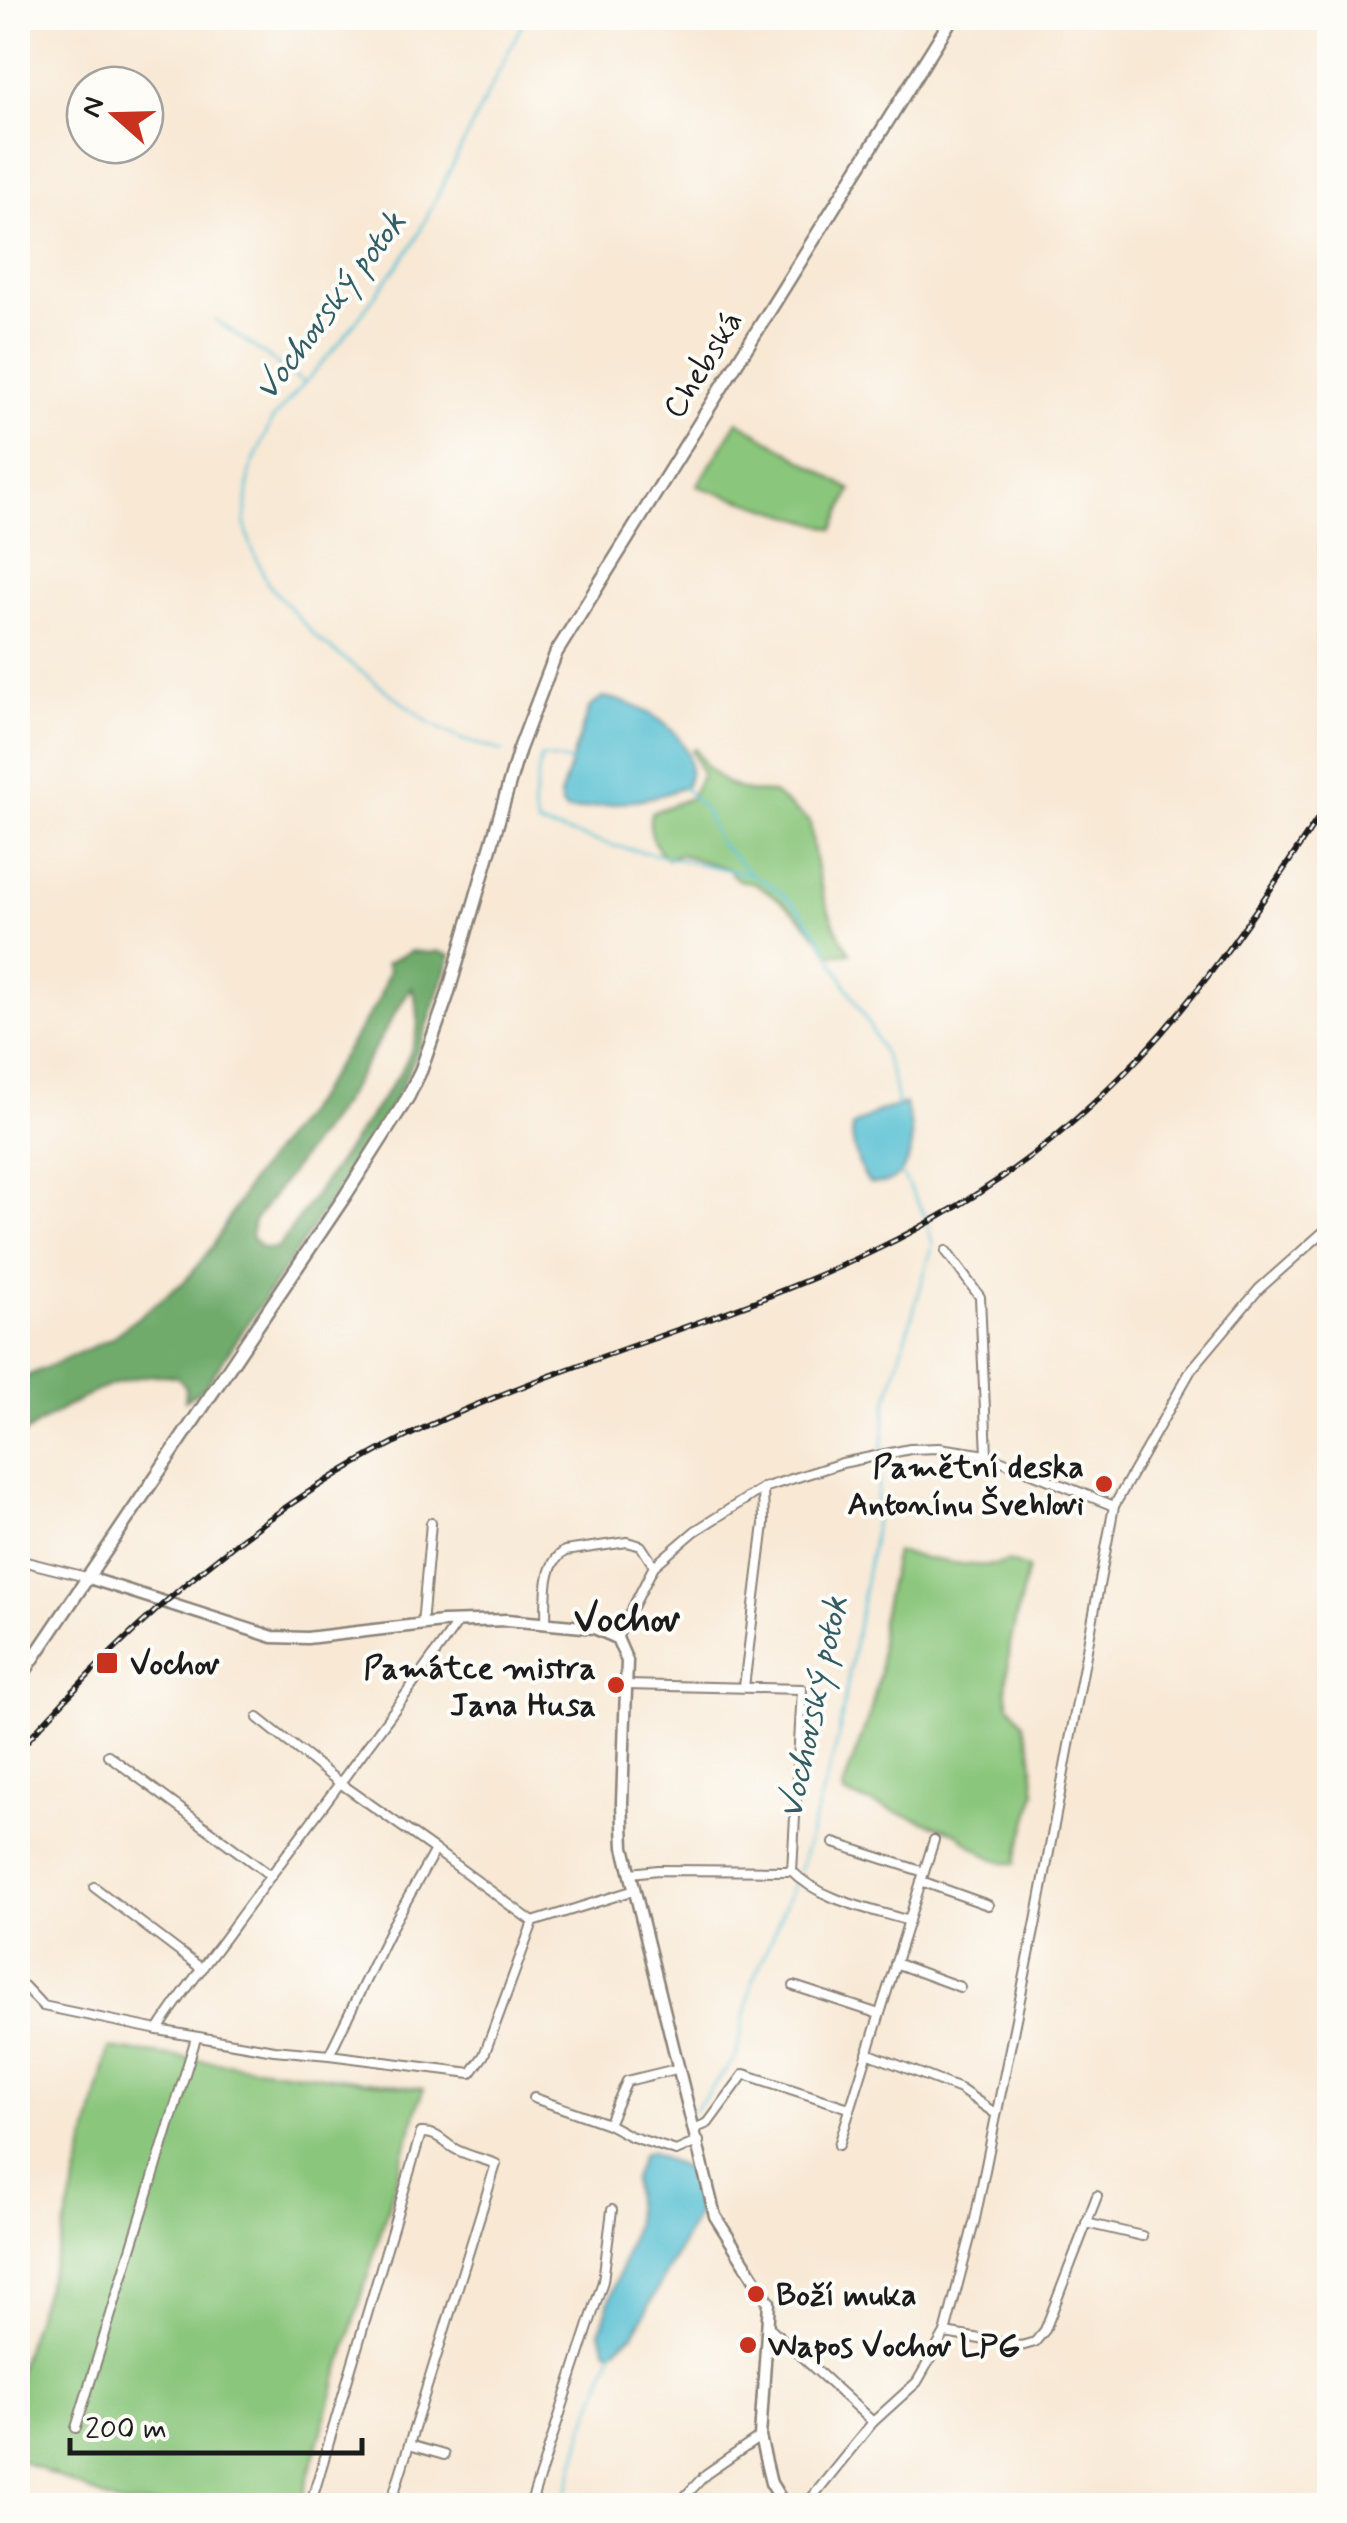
<svg xmlns="http://www.w3.org/2000/svg" width="1347" height="2523" viewBox="0 0 1347 2523" font-family="Mynerve,sans-serif">
<rect width="100%" height="100%" fill="#fdfcf7"/>
<filter id="ink" filterUnits="userSpaceOnUse"><feTurbulence type="fractalNoise" baseFrequency=".01" numOctaves="2"/><feDisplacementMap in="SourceGraphic" scale="20" xChannelSelector="R" yChannelSelector="G"/><feConvolveMatrix kernelMatrix="1 2 1 2 8 2 1 2 1" color-interpolation-filters="sRGB"/></filter>
<filter id="wash" filterUnits="userSpaceOnUse"><feTurbulence type="fractalNoise" baseFrequency=".0048" numOctaves="4" result="noise"/><feDisplacementMap in="SourceGraphic" scale="40" xChannelSelector="R" yChannelSelector="G"/><feGaussianBlur stdDeviation="2.25" result="paint"/><feColorMatrix in="noise" values="0 0 0 0 0 0 0 0 0 0 0 0 0 0 0 0 0 1.4 0 .05"/><feComposite in="paint" operator="in"/></filter>
<g filter="url(#wash)">
<rect width="100%" height="100%" fill="#f8e8d4"/>
<!-- green -->
<g fill="#8ac67c" stroke="#53714c" stroke-width="2.5">
<polygon points="738,421 851,490 834,529 697,486"/>
<path d="M695 749 708 768 727 784 750 792 773 793 810 822C816 873 822 908 850 953L830 955C815 927 787 904 761 887 749 879 736 886 729 869L679 854 667 859C654 848 647 829 651 813L690 798 702 774 692 751Z"/>
<path d="M896 1552C921 1557 986 1573 1007 1561L1028 1568 1010 1644 1006 1691 1009 1704 1023 1723 1031 1747 1036 1792 1015 1864C995 1863 972 1848 958 1833L844 1794 843 1788 870 1713 880 1672 881 1621Z"/>
<polygon points="109,2048 423,2089 300,2505 120,2505 18,2459 18,2370 62,2238"/>
</g>
<!-- forest -->
<path fill="#6fab6c" stroke="#466444" stroke-width="2.5" fill-rule="evenodd" d="M411 951 431 953 437 951 451 956 420 1047 387 1116 205 1387 185 1400 186 1388 177 1377C127 1365 57 1411 18 1438V1380L110 1339 185 1281 212 1247 251 1180 316 1097 378 1001 389 970 386 963ZM411 987C425 1020 417 1040 402 1070L278 1248C264 1251 259 1248 251 1236L254 1221 343 1102Z"/>
<!-- water -->
<g fill="#56bfd3" stroke="#396e78" stroke-width="2.5">
<path d="M603 697C643 703 707 738 685 787L658 796 577 810 568 811 562 806 560 796 589 708Z"/>
<path d="M905 1104C917 1135 915 1189 869 1183 859 1170 851 1143 852 1127L879 1111Z"/>
<polygon points="649,2152 687,2169 694,2177 699,2211 634,2334 612,2351 606,2349 600,2332 635,2223 633,2179 642,2155"/>
</g>
<g fill="none" stroke-linecap="round" stroke-linejoin="round">
<!-- stream -->
<g stroke="#56bfd3" stroke-width="2.5">
<polyline points="216,320 304,383"/>
<polyline points="503,751 460,739 431,724 318,639 268,584 251,546 245,524 250,470 272,420 342,340 414,243 525,18"/>
<path d="M573 762 541 757 533 807 538 825 615 846 752 875C787 891 812 921 830 955"/>
<polyline points="683,787 706,812 719,842 752,875"/>
<path d="M832 960C854 1001 895 1059 897 1105"/>
<polyline points="882,1451 887,1401 933,1245 924,1214 901,1173"/>
<polyline points="799,1872 837,1743 873,1538 881,1459"/>
<polyline points="694,2111 736,2057 752,1984 796,1879"/>
<polyline points="684,2144 688,2128"/>
<polyline points="563,2506 586,2424 613,2350"/>
</g>
</g>
</g>
<g filter="url(#ink)">
<g fill="none" stroke-linecap="round" stroke-linejoin="round">
<!-- minor casing -->
<g stroke="#8a8278" stroke-width="12">
<g id="minor">
<polyline points="946,1251 980,1297 987,1455 1114,1506"/>
<polyline points="18,1560 86,1577"/>
<path d="M546 1624C547 1600 542 1565 565 1551L627 1542 641 1546 654 1566"/>
<polyline points="422,1625 431,1523"/>
<polyline points="617,1638 654,1566 695,1531 763,1488 842,1463 910,1449 939,1448 987,1455"/>
<polyline points="626,1685 802,1689 792,1871 658,1870 631,1873"/>
<polyline points="744,1687 764,1524 763,1488"/>
<path d="M258 1718 340 1783 435 1850 391 1928 329 2055 274 2050 158 2030C181 1993 210 1959 235 1924 309 1823 386 1724 458 1622"/>
<polyline points="108,1755 271,1876"/>
<polyline points="834,1843 924,1872"/>
<path d="M792 1871C819 1900 871 1909 909 1921"/>
<polyline points="921,1881 988,1905"/>
<polyline points="94,1887 202,1969"/>
<polyline points="533,1922 635,1890"/>
<polyline points="895,1963 960,1987"/>
<polyline points="24,1986 43,2006 158,2030"/>
<polyline points="794,1986 879,2014"/>
<polyline points="867,2053 960,2089 996,2114"/>
<polyline points="329,2055 471,2073 484,2055 533,1922 435,1850"/>
<polyline points="680,2068 627,2081 608,2124 630,2136 676,2151 699,2141"/>
<polyline points="534,2098 608,2124"/>
<polyline points="696,2128 708,2123 744,2074 849,2108"/>
<polyline points="839,2145 934,1840"/>
<polyline points="1086,2223 1142,2236"/>
<polyline points="767,2325 873,2422"/>
<polyline points="945,2333 1021,2346 1035,2342 1045,2330 1097,2196"/>
<polyline points="76,2428 196,2038"/>
<polyline points="409,2445 444,2455"/>
<path d="M310 2506 421 2133C439 2132 443 2143 457 2150 469 2156 483 2159 496 2164L390 2506"/>
<polyline points="530,2506 603,2281 612,2210"/>
<polyline points="676,2506 706,2474 760,2437"/>
<polyline points="805,2506 873,2422 917,2382 945,2333 975,2219 1036,1921 1114,1506 1191,1370 1259,1289 1330,1226"/>
</g>
</g>
<!-- tertiary casing -->
<g stroke="#8a8278" stroke-width="15">
<polyline id="tertiary" points="86,1577 273,1637 307,1638 442,1622 507,1620 594,1628 617,1638 627,1661 622,1803 624,1847 715,2216 769,2302 760,2437 771,2483 785,2506"/>
</g>
<!-- secondary casing -->
<g stroke="#8a8278" stroke-width="16">
<polyline id="secondary" points="18,1681 345,1196 408,1097 421,1070 447,997 519,750 556,653 952,18"/>
</g>
<!-- minor -->
<use href="#minor" stroke="#fff" stroke-width="8"/>
<!-- tertiary -->
<use href="#tertiary" stroke="#fff" stroke-width="10"/>
<!-- secondary -->
<use href="#secondary" stroke="#fff" stroke-width="11"/>
<!-- rail casing -->
<g stroke="#1c1c1c" stroke-width="6">
<path id="rail" d="M18 1751C134 1620 265 1502 426 1427 614 1340 826 1298 998 1180 1147 1078 1233 947 1330 800"/>
</g>
<!-- rail -->
<use href="#rail" stroke="#fdfcf7" stroke-width="2.5" stroke-dasharray="8" stroke-linecap="butt"/>
</g>
</g>
<!-- markers -->
<g fill="#c8321e" stroke="#fdfcf7" stroke-width="4">
<circle cx="1104" cy="1484" r="10"/>
<rect x="95" y="1651" width="24" height="24" rx="5"/>
<circle cx="616" cy="1685" r="10"/>
<circle cx="756" cy="2294" r="10"/>
<circle cx="748" cy="2345" r="10"/>
</g>
<g text-anchor="middle" stroke-width="8" stroke-linejoin="round" paint-order="stroke">
<!-- street labels -->
<g font-size="32" fill="#1c1c1c" stroke="#fdfcf7">
<text transform="translate(702 364) rotate(-58)" y="11">Chebská</text>
</g>
<!-- poi labels -->
<g font-size="32" font-weight="bold" fill="#1c1c1c" stroke="#fdfcf7" text-anchor="start">
<text x="1084" y="1477" text-anchor="end">Pamětní deska<tspan x="1084" dy="37">Antonínu Švehlovi</tspan></text>
<text x="130" y="1674">Vochov</text>
<text x="596" y="1678" text-anchor="end">Památce mistra<tspan x="596" dy="37">Jana Husa</tspan></text>
<text x="776" y="2305">Boží muka</text>
<text x="768" y="2356">Wapos Vochov LPG</text>
</g>
<!-- water labels -->
<g font-size="35" font-style="italic" fill="#335d65" stroke="#fdfcf7">
<text transform="translate(329 305) rotate(-53)" y="12">Vochovský potok</text>
<text transform="translate(812 1707) rotate(-78)" y="12">Vochovský potok</text>
</g>
<!-- quarter labels -->
<g font-size="38" font-weight="bold" fill="#1c1c1c" stroke="#fdfcf7">
<text x="627" y="1631">Vochov</text>
</g>
</g>
<!-- margin -->
<rect width="1347" height="2523" fill="none" stroke="#fdfcf7" stroke-width="60"/>
<!-- north arrow -->
<g transform="translate(115 115) rotate(290)"><circle r="48" fill="#fdfcf7" stroke="#a3a29f" stroke-width="2.5"/>
<path d="M0-8L18 38L0 25L-18 38Z" fill="#c8321e"/>
<text y="-15" font-size="28" font-weight="bold" text-anchor="middle" fill="#1c1c1c">N</text>
</g>
<!-- scale -->
<path d="M70 2438v15h292v-15" fill="none" stroke="#1c1c1c" stroke-width="5"/>
<text x="85" y="2438" font-size="30" fill="#1c1c1c" stroke="#fdfcf7" stroke-width="8" paint-order="stroke">200 m</text>
</svg>
